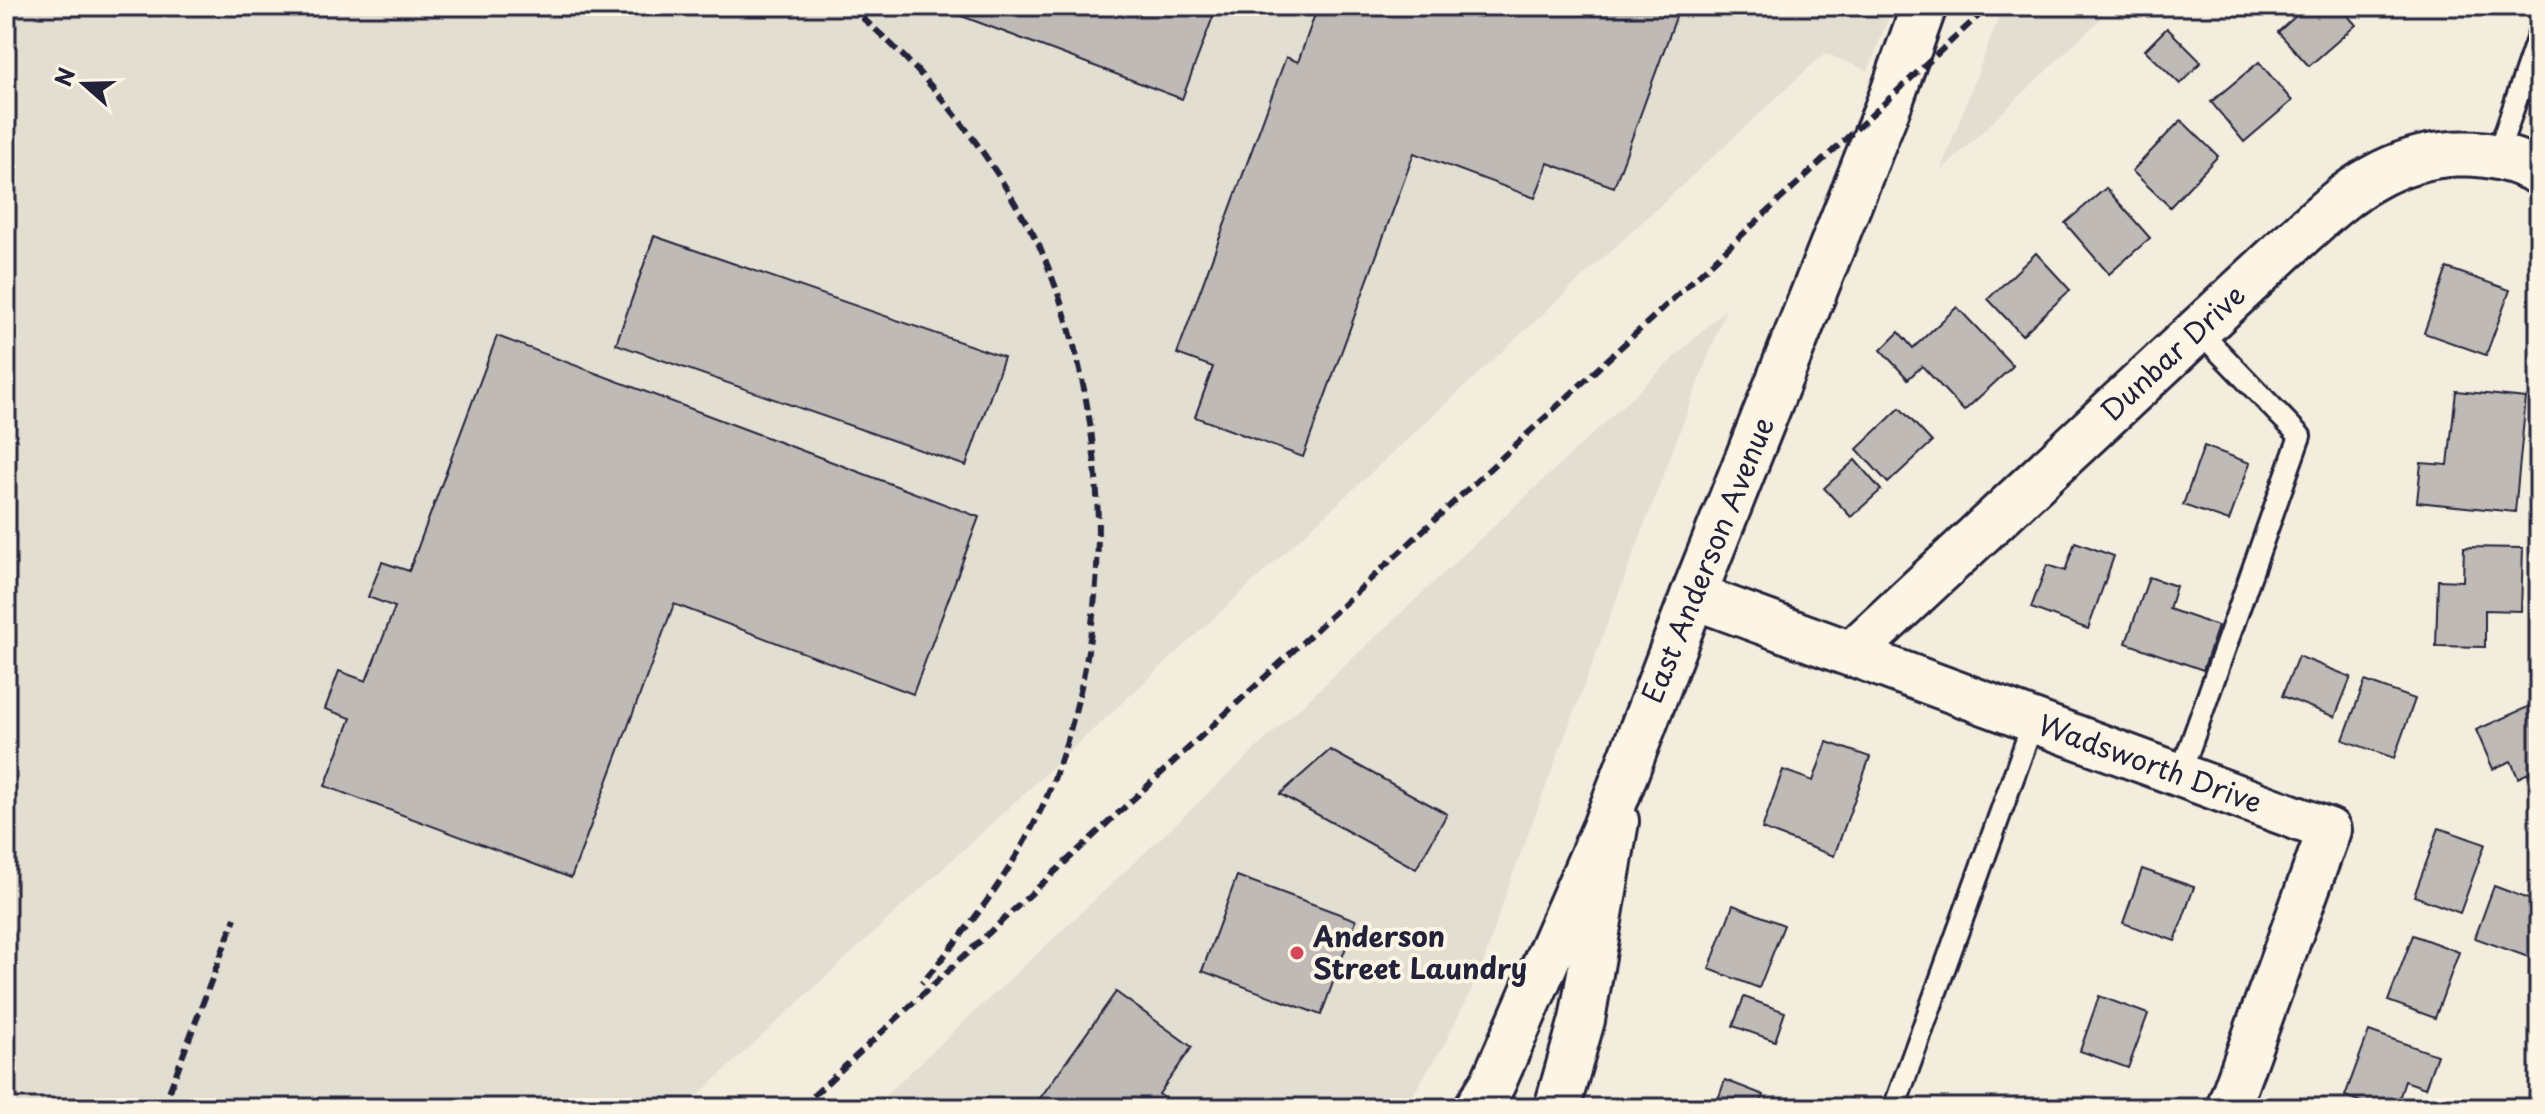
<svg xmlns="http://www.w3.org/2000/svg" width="2545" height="1114" viewBox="0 0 2545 1114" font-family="'Playpen Sans',sans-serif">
<rect width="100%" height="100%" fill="#f3edde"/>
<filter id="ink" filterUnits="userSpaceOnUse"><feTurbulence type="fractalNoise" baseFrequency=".0125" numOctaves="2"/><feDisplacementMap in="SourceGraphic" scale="16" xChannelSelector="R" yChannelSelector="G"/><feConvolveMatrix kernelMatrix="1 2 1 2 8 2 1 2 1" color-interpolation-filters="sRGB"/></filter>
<g filter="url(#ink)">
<!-- built -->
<g fill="#e3ded2">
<polygon points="6,6 1893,6 1868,71 1825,53 684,1108 6,1108"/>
<polygon points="2004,6 2114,6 1940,172 2003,6"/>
<polygon points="1726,309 1508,887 1481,970 1444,1045 1404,1108 872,1108"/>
</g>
<!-- building -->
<g fill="#bfbab6" stroke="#22223b" stroke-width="2">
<polygon points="935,6 1217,6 1182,99"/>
<polygon points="1318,6 1680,6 1614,187 1548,163 1535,198 1414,153 1303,457 1195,417 1213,367 1177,354 1286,57 1298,62"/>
<polygon points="2307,6 2339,6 2356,25 2309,66 2278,32"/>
<polygon points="2167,28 2201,62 2180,84 2145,50"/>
<polygon points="2259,62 2292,101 2244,142 2211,102"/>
<polygon points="2181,120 2218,156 2170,207 2132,171"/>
<polygon points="2106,188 2150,238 2109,274 2065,223"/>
<polygon points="654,236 1004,357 966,466 616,344"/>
<polygon points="2036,253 2070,290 2022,335 1988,299"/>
<polygon points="2447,268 2510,290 2486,355 2424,333"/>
<polygon points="1957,307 2013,366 1964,411 1922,366 1908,379 1881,350 1899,332 1913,348"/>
<polygon points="497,336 979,517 913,694 674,604 571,878 325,786 351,718 325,709 339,671 366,681 395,607 368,597 382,562 409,571"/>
<polygon points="2456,391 2526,398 2515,512 2417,502 2421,463 2448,465"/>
<polygon points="1900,408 1932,442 1888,483 1857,449"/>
<polygon points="2204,446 2250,463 2229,521 2183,505"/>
<polygon points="1855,460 1881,490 1851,517 1824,488"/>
<polygon points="2075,542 2114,556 2088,629 2031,608 2047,565 2065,571"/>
<polygon points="2464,547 2523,548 2521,611 2485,610 2485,647 2436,646 2438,580 2463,581"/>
<polygon points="2149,577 2176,586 2169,609 2218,626 2203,670 2126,643"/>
<polygon points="2298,656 2351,677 2335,717 2282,696"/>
<polygon points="2365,681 2415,699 2394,758 2343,740"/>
<polygon points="2539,702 2539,768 2518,778 2511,761 2493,769 2476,730"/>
<polygon points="1827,742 1870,757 1834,856 1762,829 1783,770 1813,781"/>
<polygon points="1330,750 1447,814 1416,869 1280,794"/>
<polygon points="2439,828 2485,844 2460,913 2414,896"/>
<polygon points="2142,869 2194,887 2175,941 2123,923"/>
<polygon points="1237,876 1356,920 1321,1015 1202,971"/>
<polygon points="2494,886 2539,903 2539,936 2531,958 2475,938"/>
<polygon points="1733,905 1784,925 1759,988 1709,969"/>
<polygon points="2413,935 2459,952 2435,1018 2388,1001"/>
<polygon points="1116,992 1192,1047 1159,1094 1178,1108 1033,1108"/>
<polygon points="2099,996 2148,1014 2128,1068 2080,1051"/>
<polygon points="1744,997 1785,1012 1775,1041 1733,1026"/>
<polygon points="2369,1031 2437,1055 2425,1088 2405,1081 2396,1108 2377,1108 2345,1096"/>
<polygon points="1725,1080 1764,1095 1759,1108 1715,1108"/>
</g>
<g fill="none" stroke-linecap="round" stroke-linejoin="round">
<!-- service casing -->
<g stroke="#22223b" stroke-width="26">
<g id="service">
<polyline points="2497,156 2539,33"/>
<polyline points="2180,775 2300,436 2198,330"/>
<polyline points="1894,1108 2034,720"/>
</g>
</g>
<!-- minor casing -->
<g stroke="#22223b" stroke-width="48">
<polyline id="minor" points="1851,654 2329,830 2228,1108"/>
</g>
<!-- tertiary casing -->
<g stroke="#22223b" stroke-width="50">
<g id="tertiary">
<path d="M1693 596 1851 654 2286 248C2313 224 2340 196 2373 178 2424 149 2487 144 2539 172"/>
<polyline points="1557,1108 1582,1020 1616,821"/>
</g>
</g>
<!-- primary casing -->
<g stroke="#22223b" stroke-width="50">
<polyline id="primary" points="1477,1108 1493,1083 1605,827 1693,596 1892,96 1924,6"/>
</g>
<!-- service -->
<use href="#service" stroke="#fcf5e5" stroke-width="20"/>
<!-- minor -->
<use href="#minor" stroke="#fcf5e5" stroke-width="42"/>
<!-- tertiary -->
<use href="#tertiary" stroke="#fcf5e5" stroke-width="44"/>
<!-- primary -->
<use href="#primary" stroke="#fcf5e5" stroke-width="44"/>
<!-- rail -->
<g stroke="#22223b" stroke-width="6" stroke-dasharray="12 6" stroke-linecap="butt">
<path d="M848 6C915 60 972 129 1015 203 1023 217 1032 231 1039 245 1110 408 1117 597 1059 765 1032 845 977 920 921 983"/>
<polyline points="163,1108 235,918"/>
<polyline points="800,1108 1989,6"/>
</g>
</g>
</g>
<!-- markers -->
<circle fill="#d1495b" stroke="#fcf5e5" stroke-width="3" cx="1297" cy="953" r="8"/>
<g text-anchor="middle" stroke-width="8" stroke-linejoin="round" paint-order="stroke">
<!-- street labels -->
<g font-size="28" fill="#22223b" stroke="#fcf5e5">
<text transform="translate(2173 353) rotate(-43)" y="10">Dunbar Drive</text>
<text transform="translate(1708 560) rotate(-68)" y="10">East Anderson Avenue</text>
<text transform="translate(2150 764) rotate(20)" y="10">Wadsworth Drive</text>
</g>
<!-- poi labels -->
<g font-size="28" font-weight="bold" fill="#22223b" stroke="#fcf5e5" text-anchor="start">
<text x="1313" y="947">Anderson<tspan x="1313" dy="32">Street Laundry</tspan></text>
</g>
</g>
<!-- margin -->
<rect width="2545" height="1114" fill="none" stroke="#fcf5e5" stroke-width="32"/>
<rect x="16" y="16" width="2513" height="1082" fill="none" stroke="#22223b" stroke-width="3" filter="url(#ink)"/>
<!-- north arrow -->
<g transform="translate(84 84) rotate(290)" stroke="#fcf5e5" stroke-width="6" paint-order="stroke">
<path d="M0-6L14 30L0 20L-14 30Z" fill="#22223b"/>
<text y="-12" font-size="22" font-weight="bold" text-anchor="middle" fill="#22223b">N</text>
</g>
</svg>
